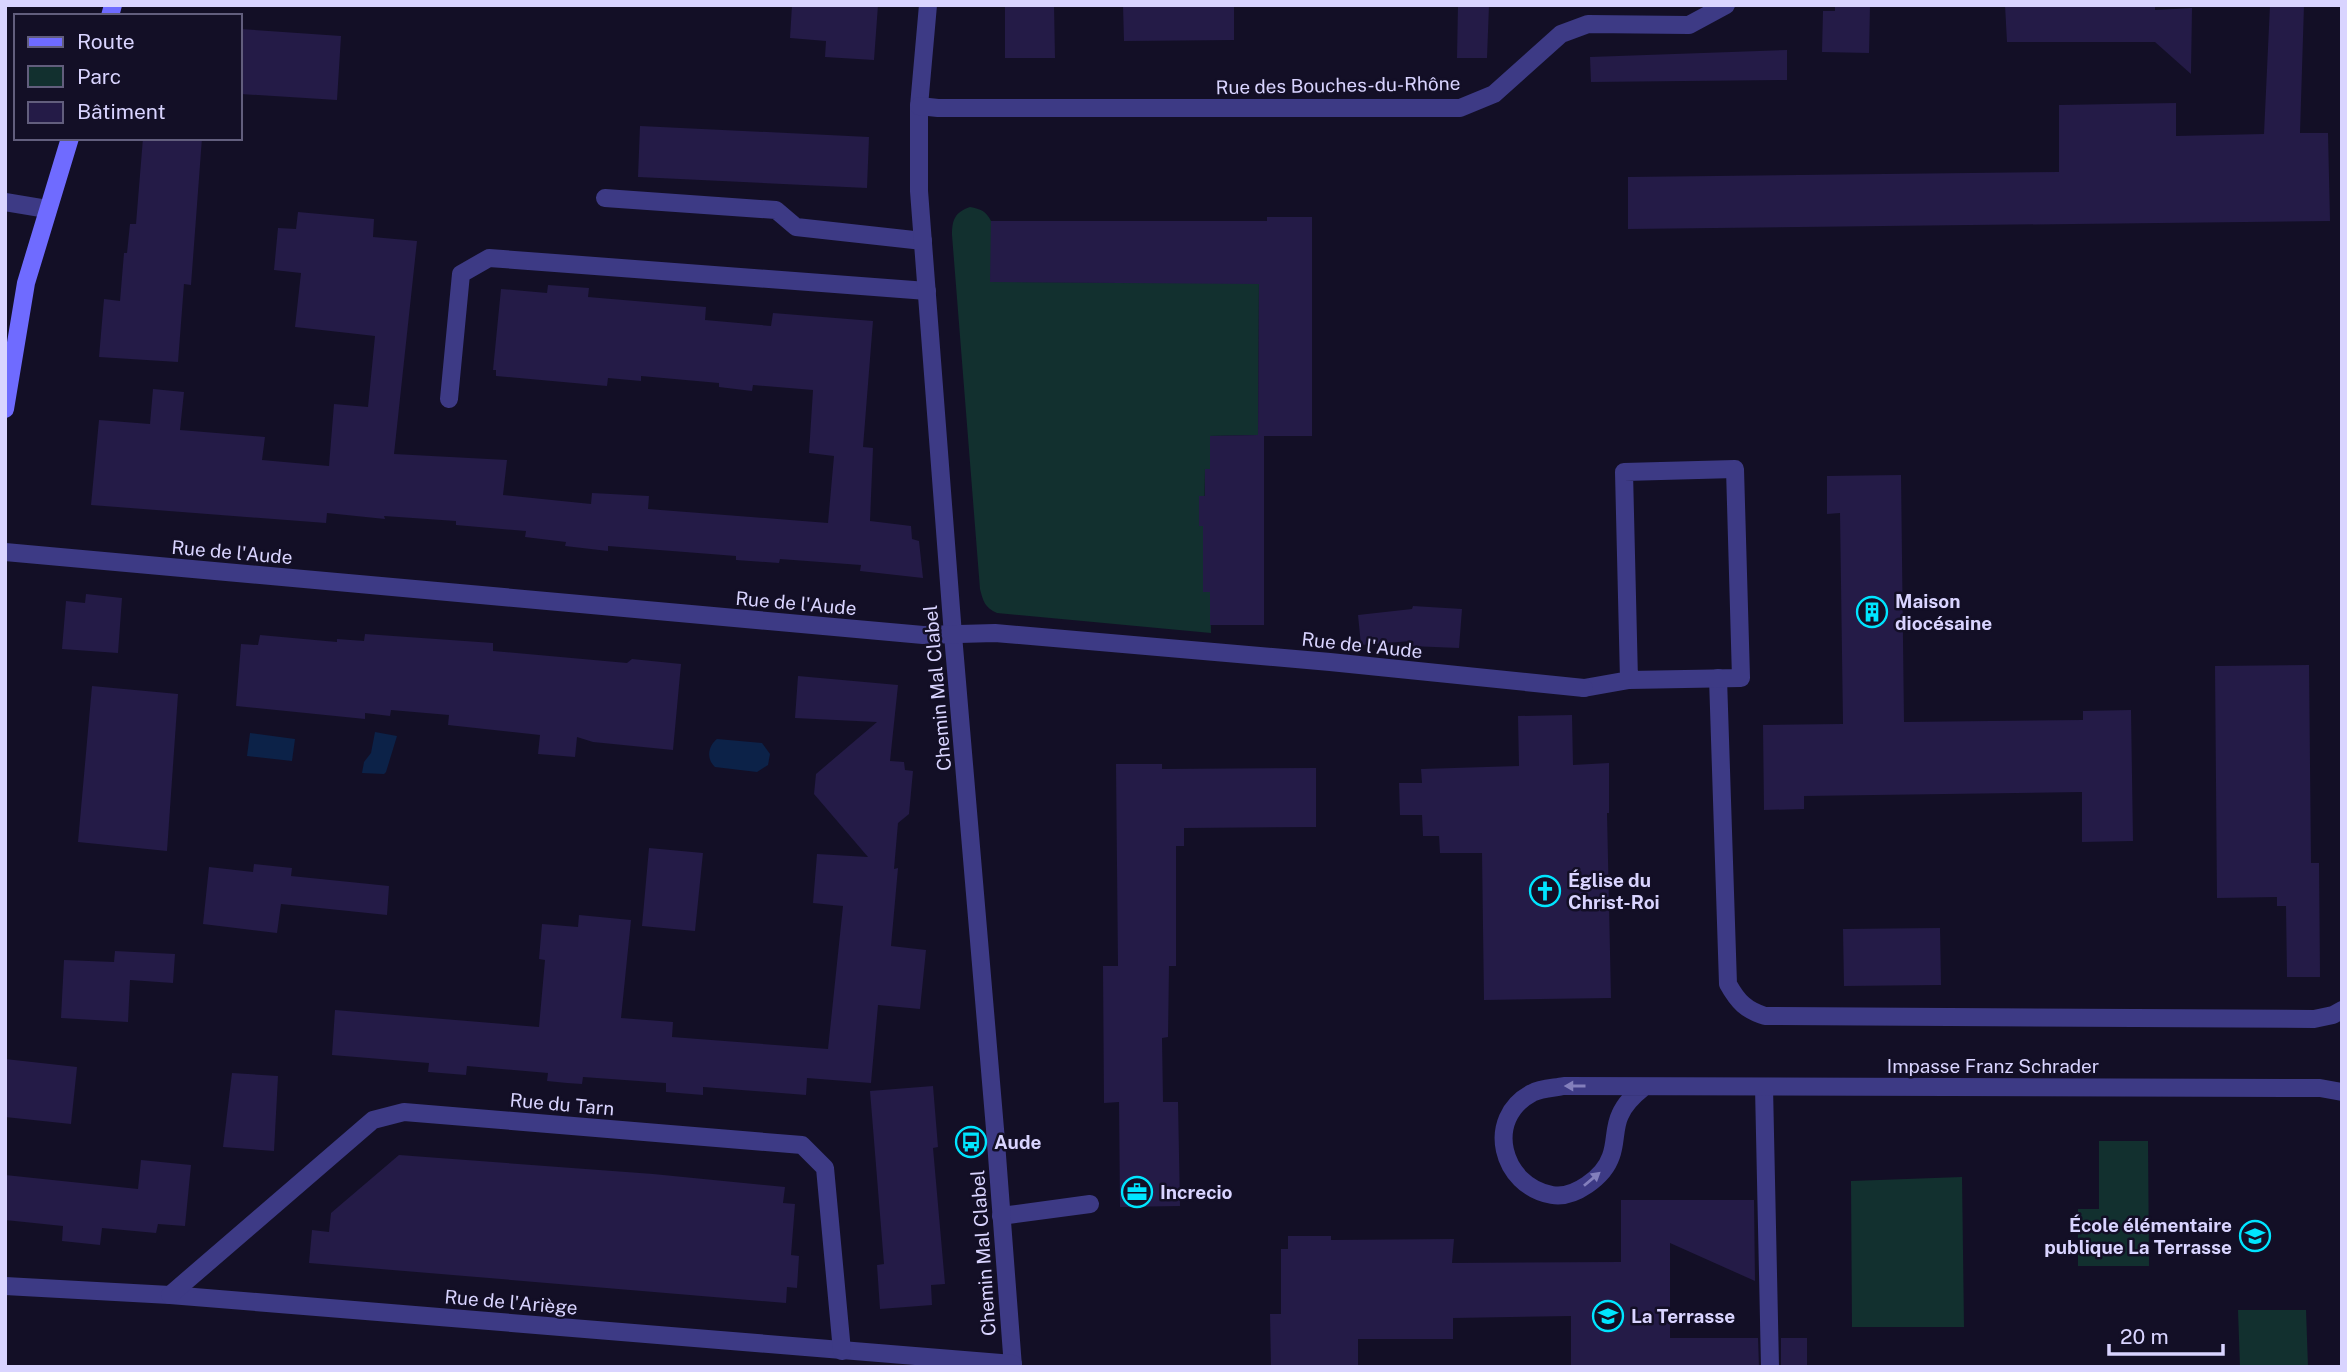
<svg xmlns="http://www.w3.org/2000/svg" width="2347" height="1372" viewBox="0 0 2347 1372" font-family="'Public Sans',sans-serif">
<rect width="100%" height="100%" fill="#130f26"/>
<!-- green -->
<g fill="#12302f">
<path d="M970 207C981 209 986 211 991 221V282L1259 283 1258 435 1210 436V469H1205L1203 591 1210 592 1211 633 997 613C985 608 983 601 980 589L952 235C952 220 955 212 970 207Z"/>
<polygon points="2099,1141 2148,1141 2149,1266 2078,1266 2078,1209 2099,1209"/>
<polygon points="1962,1177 1964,1327 1852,1327 1851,1181"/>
<polygon points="2238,1310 2306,1310 2308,1367 2240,1367"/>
</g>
<!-- water -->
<g fill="#0c2248">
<polygon points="375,732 397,736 386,772 384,774 362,773 364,762 371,753"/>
<polygon points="250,733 295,739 292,761 247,756"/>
<path d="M717 739 762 743 770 754 768 765 757 772 715 767C706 759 708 746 717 739Z"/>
</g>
<!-- building -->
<g fill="#241b47">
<polygon points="792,5 878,5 874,60 825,57 826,41 790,38"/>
<polygon points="1005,5 1054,5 1055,58 1005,58"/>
<polygon points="1123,5 1234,5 1234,40 1124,41"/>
<polygon points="1458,5 1489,5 1487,58 1457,58"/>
<polygon points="1835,5 1870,5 1869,53 1822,52 1823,11 1835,11"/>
<polygon points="2005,5 2155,5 2155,10 2192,8 2191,74 2155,42 2007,42"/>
<polygon points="2270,5 2304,5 2300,133 2328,133 2330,221 1628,229 1628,177 2059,172 2059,105 2176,103 2176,136 2264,134"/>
<polygon points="240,29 341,36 337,100 240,94"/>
<polygon points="1787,50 1787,80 1591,82 1590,57"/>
<polygon points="640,126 869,137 867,188 638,177"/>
<polygon points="143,138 202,138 191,285 184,284 178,362 99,357 104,299 120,301 124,253 127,253 130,224 136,224"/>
<polygon points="298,212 374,219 373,237 417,241 394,454 507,460 503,495 591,504 592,493 649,496 648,509 828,523 834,456 809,453 813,390 753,385 752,391 719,387 719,383 641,376 641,381 608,378 607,386 496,376 496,370 493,370 501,289 547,293 548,285 589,288 588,297 706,307 705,320 771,326 773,313 873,321 863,447 873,448 870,521 911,526 912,539 919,541 923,578 860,571 861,565 780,559 779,563 736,560 736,556 608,546 608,551 565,546 566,542 525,537 526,531 456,525 456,521 384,516 385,519 327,513 326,523 91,505 99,420 150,424 153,389 184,392 180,430 265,437 262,460 329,466 334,404 368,407 375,336 295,327 301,273 274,270 278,228 296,229"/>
<polygon points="1267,217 1312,217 1312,436 1264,436 1264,625 1210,625 1210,592 1203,592 1203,526 1199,526 1199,496 1205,496 1205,469 1210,469 1210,436 1258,435 1259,284 990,282 991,221 1267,221"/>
<polygon points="1901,475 1904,722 2083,720 2083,711 2131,710 2133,841 2082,842 2082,792 1804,796 1804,809 1764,810 1763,725 1843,724 1840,513 1827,514 1827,476"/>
<polygon points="86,594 122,598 118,653 62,649 66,601 85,603"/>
<polygon points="1413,606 1462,609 1459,648 1410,646 1411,641 1361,645 1358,615 1412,609"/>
<polygon points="365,634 493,643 493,651 627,663 632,659 681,664 673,750 593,742 577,737 575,757 538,754 540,735 448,725 449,715 391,710 390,716 365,713 365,719 236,706 241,644 258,645 260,635 337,642 337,639 364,641"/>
<polygon points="2309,665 2311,863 2319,863 2320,977 2287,977 2286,906 2277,906 2277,897 2217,898 2215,666"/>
<polygon points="798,676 898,685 890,761 904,762 905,770 913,771 909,814 898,823 894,869 898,868 891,946 926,950 920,1009 878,1005 871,1083 807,1078 806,1095 703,1087 703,1095 666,1092 666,1083 583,1077 582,1084 567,1083 547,1081 548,1073 467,1066 466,1075 428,1072 429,1063 332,1055 335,1010 539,1027 545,960 539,959 542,924 578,927 579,915 631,920 621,1018 673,1022 672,1037 828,1049 843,906 813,903 817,854 868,857 814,794 816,774 877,722 795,718"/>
<polygon points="92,686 178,694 167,851 78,842"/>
<polygon points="1572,715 1573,765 1609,763 1609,813 1607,813 1611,998 1484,1000 1482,853 1440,853 1439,836 1423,836 1422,815 1400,815 1399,783 1422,783 1421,769 1519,766 1518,716"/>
<polygon points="1116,764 1162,764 1162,769 1316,768 1316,827 1184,828 1184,846 1176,846 1176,966 1169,966 1168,1037 1162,1038 1163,1102 1178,1102 1180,1206 1120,1207 1119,1102 1104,1103 1103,966 1118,966"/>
<polygon points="649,848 703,853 695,931 642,926"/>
<polygon points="254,864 292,868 291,876 389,886 387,915 281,904 277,933 203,924 209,867 253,872"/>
<polygon points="1940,928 1941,985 1844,986 1843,929"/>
<polygon points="115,951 175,954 173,983 130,980 128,1022 61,1018 64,960 114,962"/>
<polygon points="5,1059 77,1067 71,1124 5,1117"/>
<polygon points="232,1073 278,1076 274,1151 223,1147"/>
<polygon points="933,1086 938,1147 933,1148 945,1284 931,1285 932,1305 880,1309 877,1265 884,1264 870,1091"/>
<polygon points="399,1155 653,1174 785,1187 783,1203 795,1204 791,1255 799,1256 797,1288 787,1287 786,1303 309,1263 312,1230 329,1232 331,1213"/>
<polygon points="141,1160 191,1165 185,1226 158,1224 156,1233 102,1228 100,1245 62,1241 63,1226 5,1220 5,1175 138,1189"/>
<polygon points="1621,1200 1754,1200 1755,1281 1670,1243 1670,1338 1758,1338 1759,1367 1571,1367 1571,1316 1453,1318 1453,1339 1358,1339 1358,1367 1271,1367 1270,1314 1281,1314 1281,1249 1288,1249 1288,1236 1331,1236 1331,1240 1454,1239 1452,1263 1621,1262"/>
<rect x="1781" y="1338" width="26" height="29"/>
</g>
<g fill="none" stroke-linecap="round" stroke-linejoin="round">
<!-- service -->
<g stroke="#3d3a85" stroke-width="18">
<polyline points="605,198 776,210 796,227 923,241"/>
<polyline points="449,399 461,274 489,258 927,291"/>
<path d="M1718 678 1728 984C1738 1002 1746 1010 1765 1016L2314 1019 2333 1015 2342 1010"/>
<polyline points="1584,688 1629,680 1741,678 1735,469 1624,472 1629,680"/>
<polyline points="1764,1087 1770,1367"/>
<polyline points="1001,1216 1090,1204"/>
</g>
<!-- minor -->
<g stroke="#3d3a85" stroke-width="18">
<polyline points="928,5 919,106 919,191 953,635 995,1129 1013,1367"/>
<polyline points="919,106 938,108 1460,108 1494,94 1561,34 1588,24 1689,25 1726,5"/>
<polyline points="5,202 47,209"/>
<polyline points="5,552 923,635 995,633 1330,662 1584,688"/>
<path d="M1644 1087C1634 1095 1625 1103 1620 1115 1614 1127 1616 1143 1611 1156 1604 1177 1574 1199 1552 1195 1501 1186 1484 1118 1532 1093 1541 1088 1554 1088 1564 1086L2320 1088 2342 1092"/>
<polyline points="5,1286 170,1295 1013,1364"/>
<polyline points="170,1295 373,1120 404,1112 802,1145 825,1168 842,1351"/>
</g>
<!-- secondary -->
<g stroke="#6f6bff" stroke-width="18">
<polyline points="110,16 113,5"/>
<polyline points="5,409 26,283 70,138"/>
</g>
</g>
<!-- one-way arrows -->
<defs><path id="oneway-solid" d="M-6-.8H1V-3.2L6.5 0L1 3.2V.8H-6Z" transform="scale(1.75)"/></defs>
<g fill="#837fbc">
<use href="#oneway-solid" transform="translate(1575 1086) rotate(-180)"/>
<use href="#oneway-solid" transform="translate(1592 1179) rotate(-40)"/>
</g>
<!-- icons -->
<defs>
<g id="building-ring" transform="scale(1.575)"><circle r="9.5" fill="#130f26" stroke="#00e5ff" stroke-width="1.5"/><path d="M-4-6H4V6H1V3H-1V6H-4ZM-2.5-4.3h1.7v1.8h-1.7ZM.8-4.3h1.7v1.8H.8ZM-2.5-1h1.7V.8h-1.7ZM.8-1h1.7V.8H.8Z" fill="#00e5ff"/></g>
<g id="church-ring" transform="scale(1.575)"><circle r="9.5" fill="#130f26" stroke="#00e5ff" stroke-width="1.5"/><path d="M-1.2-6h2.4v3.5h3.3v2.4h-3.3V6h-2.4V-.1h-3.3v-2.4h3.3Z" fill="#00e5ff"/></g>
<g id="bus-ring" transform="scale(1.575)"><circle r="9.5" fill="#130f26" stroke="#00e5ff" stroke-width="1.5"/><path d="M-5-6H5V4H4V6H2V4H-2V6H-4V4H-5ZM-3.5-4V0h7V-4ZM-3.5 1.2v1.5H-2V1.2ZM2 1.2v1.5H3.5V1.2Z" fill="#00e5ff"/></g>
<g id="office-ring" transform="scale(1.575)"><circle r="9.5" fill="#130f26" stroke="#00e5ff" stroke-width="1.5"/><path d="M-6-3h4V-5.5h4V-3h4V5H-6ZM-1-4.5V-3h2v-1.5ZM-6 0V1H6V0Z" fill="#00e5ff"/></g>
<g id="school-ring" transform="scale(1.575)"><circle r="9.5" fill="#130f26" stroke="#00e5ff" stroke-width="1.5"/><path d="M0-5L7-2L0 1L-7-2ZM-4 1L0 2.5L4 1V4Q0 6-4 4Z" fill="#00e5ff"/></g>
</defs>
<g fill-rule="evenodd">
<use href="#building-ring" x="1872" y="612"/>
<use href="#church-ring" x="1545" y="891"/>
<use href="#bus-ring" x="971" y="1142"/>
<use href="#office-ring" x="1137" y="1192"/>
<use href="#school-ring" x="2255" y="1236"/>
<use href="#school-ring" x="1608" y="1316"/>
</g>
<g text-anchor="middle" stroke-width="5" stroke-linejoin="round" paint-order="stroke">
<!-- street labels -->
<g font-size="19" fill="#d9d4ff" stroke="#130f26">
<text transform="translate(1338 85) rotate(-1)" y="7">Rue des Bouches-du-Rhône</text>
<text transform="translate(232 552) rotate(5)" y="7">Rue de l'Aude</text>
<text transform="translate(796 603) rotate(5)" y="7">Rue de l'Aude</text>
<text transform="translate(1362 645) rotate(6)" y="7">Rue de l'Aude</text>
<text transform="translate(937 688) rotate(-95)" y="7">Chemin Mal Clabel</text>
<text x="1993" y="1073">Impasse Franz Schrader</text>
<text transform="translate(562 1104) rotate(5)" y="7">Rue du Tarn</text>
<text transform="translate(983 1253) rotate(-94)" y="7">Chemin Mal Clabel</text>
<text transform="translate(511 1302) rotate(5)" y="7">Rue de l'Ariège</text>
</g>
<!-- poi labels -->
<g font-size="19" font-weight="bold" fill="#d9d4ff" stroke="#130f26" text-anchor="start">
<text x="1895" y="608">Maison<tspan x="1895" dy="22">diocésaine</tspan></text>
<text x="1568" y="887">Église du<tspan x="1568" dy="22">Christ-Roi</tspan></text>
<text x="994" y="1149">Aude</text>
<text x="1160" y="1199">Increcio</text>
<text x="2232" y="1232" text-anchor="end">École élémentaire<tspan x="2232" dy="22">publique La Terrasse</tspan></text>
<text x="1631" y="1323">La Terrasse</text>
</g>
</g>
<!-- border -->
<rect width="2347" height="1372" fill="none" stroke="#d9d4ff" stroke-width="14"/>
<!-- legend -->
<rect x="14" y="14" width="228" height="126" fill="#130f26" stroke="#625e7d" stroke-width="2"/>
<rect x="28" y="37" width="35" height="10" fill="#6f6bff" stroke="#625e7d" stroke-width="2"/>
<text x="77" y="49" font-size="21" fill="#d9d4ff">Route</text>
<rect x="28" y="66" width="35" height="21" fill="#12302f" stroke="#625e7d" stroke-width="2"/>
<text x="77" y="84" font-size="21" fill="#d9d4ff">Parc</text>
<rect x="28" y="102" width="35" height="21" fill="#241b47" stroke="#625e7d" stroke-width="2"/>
<text x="77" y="119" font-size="21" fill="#d9d4ff">Bâtiment</text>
<!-- scale -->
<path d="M2109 1344v10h114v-10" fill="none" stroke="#d9d4ff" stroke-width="3.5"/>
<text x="2120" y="1344" font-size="21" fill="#d9d4ff" stroke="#130f26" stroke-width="5" paint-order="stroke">20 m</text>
</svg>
